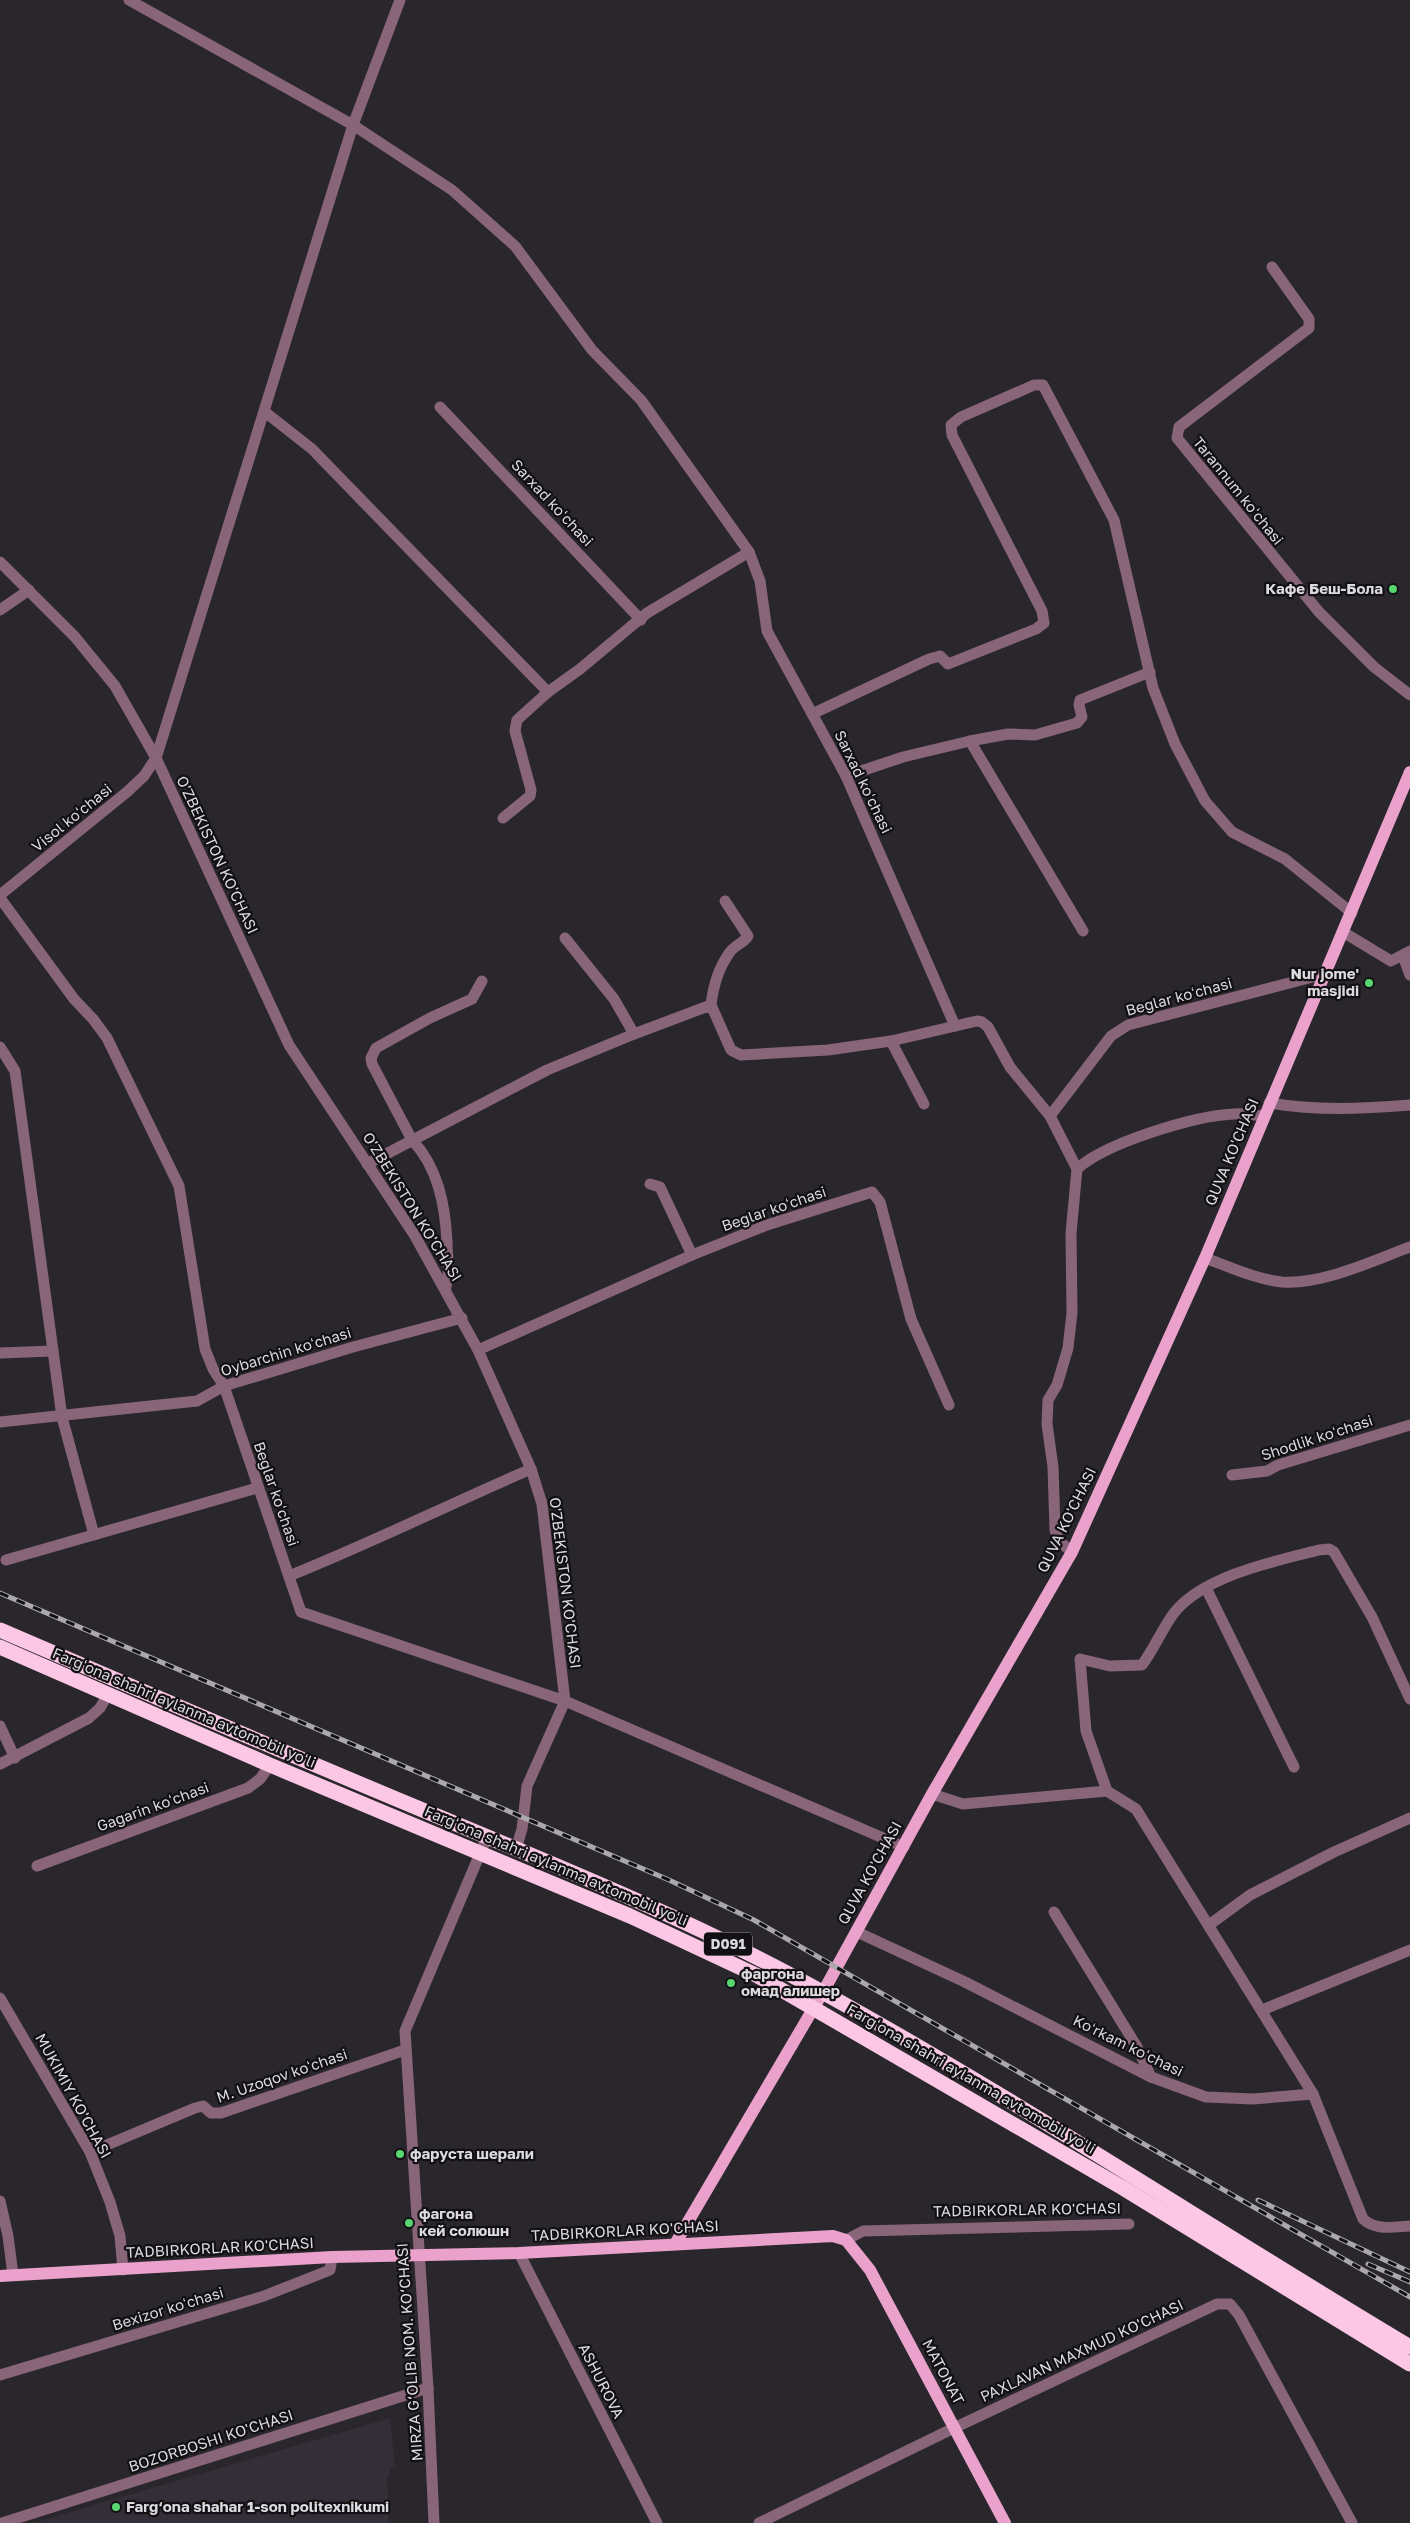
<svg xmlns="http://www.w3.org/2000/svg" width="1410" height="2523" viewBox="0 0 1410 2523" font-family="'Golos Text',sans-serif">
<rect width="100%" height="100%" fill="#2a272c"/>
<!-- built -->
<polygon fill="#332e38" points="390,2418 395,2467 390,2467 390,2475 387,2475 389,2523 33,2523"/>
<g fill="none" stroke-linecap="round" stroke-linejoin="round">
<!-- minor -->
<g stroke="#89657a" stroke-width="11">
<polyline points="129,0 353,125 452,190 515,246 592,350 641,400 749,552 760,581 767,631 846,776 955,1026"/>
<polyline points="1272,267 1309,319 1309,328 1179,427 1177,438 1319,612 1374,667 1410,695"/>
<polyline points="440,407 641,620"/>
<polyline points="265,412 312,449 548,692"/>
<polyline points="0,562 75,637 115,686 156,758 289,1045 415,1236 478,1350 531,1469 542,1504 565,1701 904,1847"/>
<polyline points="0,610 29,590"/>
<polyline points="812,714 929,659 940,656 948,664 1036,629 1044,623 1042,611 952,435 951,425 961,417 1034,385 1043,385 1114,520 1153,688 1175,744 1205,801 1232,832 1285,859 1352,913"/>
<polyline points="970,741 1083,931"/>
<polyline points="846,776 903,757 970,741 1008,734 1035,735 1077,723 1082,717 1079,705 1080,700 1150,672"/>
<polyline points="503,818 530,796 531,790 515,731 517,720 548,692 580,669 647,613 749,552"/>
<polyline points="0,895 127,792 144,776 156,758 353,125 400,0"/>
<polyline points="0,898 74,999 93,1019 107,1038 179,1186 205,1349 213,1369 224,1386 301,1612 565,1701 527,1786 522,1829 516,1849"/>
<polyline points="1343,932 1391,961 1410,951"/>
<polyline points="565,938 614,999 634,1034"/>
<polyline points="1403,956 1410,975"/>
<path d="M711 1005C713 987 719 967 730 952 735 945 744 943 748 936L725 901"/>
<polyline points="891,1041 924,1104"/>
<polyline points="0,1047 15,1071 62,1417 94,1535"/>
<path d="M1269 1103C1317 1111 1362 1109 1410 1105"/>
<polyline points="1050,1116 1111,1036 1128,1025 1324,974"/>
<polyline points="367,1164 547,1070 634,1034 711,1005 731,1050 741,1055 828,1050 891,1041 977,1021 982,1022 988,1027 1010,1067 1050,1116 1077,1169 1071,1233 1072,1313 1068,1348 1057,1385 1048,1400 1047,1424 1053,1467 1055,1530 1059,1541 1072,1552"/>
<path d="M1077 1169C1105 1143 1194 1116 1233 1114 1243 1113 1253 1115 1263 1116"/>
<polyline points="650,1184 660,1187 692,1255"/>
<path d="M1205 1258C1230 1267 1255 1279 1282 1282 1322 1285 1372 1261 1410 1247"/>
<path d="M446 1287C451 1265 447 1262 447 1241 445 1205 438 1167 412 1140L372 1064 371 1058 376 1048 430 1018 472 999 482 981"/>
<polyline points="478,1350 692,1255 767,1225 872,1192 880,1202 911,1319 949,1405"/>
<polyline points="0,1353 53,1351"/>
<polyline points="0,1422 197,1401 224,1386 353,1347 462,1318"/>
<polyline points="1232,1475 1267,1471 1278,1465 1410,1425"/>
<polyline points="6,1560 257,1488"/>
<path d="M289 1576C371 1543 450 1504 531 1469"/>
<polyline points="1206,1588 1294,1767"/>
<polyline points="0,1726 15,1758"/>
<polyline points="0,1764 89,1718 100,1708 108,1694"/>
<path d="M1107 1791 1086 1731 1080 1659 1110 1666 1142 1665C1154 1649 1162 1629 1174 1613 1203 1576 1275 1561 1319 1550L1329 1549 1334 1552 1372 1617 1410 1699"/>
<polyline points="932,1794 963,1804 1107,1791 1136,1809 1313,2094"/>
<polyline points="37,1866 248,1788 260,1779 270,1765"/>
<polyline points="1054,1912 1137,2047 1151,2077"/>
<polyline points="1209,1925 1250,1895 1334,1852 1410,1818"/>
<path d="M857 1932 965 1982 1151 2077 1206 2097 1253 2099 1313 2094 1363 2219C1376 2231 1393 2227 1410 2226"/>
<polyline points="0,1998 90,2152 110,2202 120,2236 123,2270"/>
<polyline points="1262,2010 1410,1950"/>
<polyline points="90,2152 195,2108 203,2106 211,2113 221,2113 405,2050"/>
<polyline points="0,2201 8,2236 13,2275"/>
<polyline points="846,2240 863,2231 1129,2224"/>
<polyline points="519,2253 657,2523"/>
<polyline points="0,2375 264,2296 330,2270 332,2257"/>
<polyline points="2,2523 428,2388"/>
<polyline points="434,2523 428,2388 405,2031 487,1837"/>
<polyline points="759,2523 954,2428 1217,2304 1230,2304 1239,2315 1352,2523"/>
</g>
<!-- major -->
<g stroke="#eaa2cc" stroke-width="12">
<polyline points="675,2244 823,1992 932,1794 1072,1552 1205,1258 1410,772"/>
<polyline points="0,2276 332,2257 519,2253 833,2236 846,2240 870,2270 1005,2523"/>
</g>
<!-- highway -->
<g stroke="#fcc7e5" stroke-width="15">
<path d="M0 1630C142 1691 283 1752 425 1811 560 1867 696 1922 824 1993 1023 2103 1214 2230 1410 2347"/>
<polyline points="0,1647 270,1765 630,1916 756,1975 1123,2188 1410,2364"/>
</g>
<!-- rail casing -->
<g stroke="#aaa8ac" stroke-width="5">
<g id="rail">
<polyline points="0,1593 669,1880 754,1920 1410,2297"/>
<polyline points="1258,2200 1410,2272"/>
<polyline points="1368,2264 1410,2282"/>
</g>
</g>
<!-- rail -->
<use href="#rail" stroke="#121013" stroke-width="3" stroke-dasharray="9" stroke-linecap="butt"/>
</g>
<!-- markers -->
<g fill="#59d56f" stroke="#121013" stroke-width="2">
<circle cx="1393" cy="589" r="5"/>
<circle cx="1369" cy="983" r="5"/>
<circle cx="731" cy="1983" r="5"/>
<circle cx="400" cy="2154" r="5"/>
<circle cx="409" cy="2223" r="5"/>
<circle cx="116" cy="2507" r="5"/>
</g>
<g text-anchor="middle" stroke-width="4.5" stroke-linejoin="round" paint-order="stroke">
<!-- shield labels -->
<rect fill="#121013" stroke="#9f9da1" stroke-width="1" x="704" y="1932.5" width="48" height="23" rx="4"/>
<g font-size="14" font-weight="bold" fill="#dcdade">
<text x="728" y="1949">D091</text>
</g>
<!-- street labels -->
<g font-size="15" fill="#dcdade" stroke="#121013">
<text transform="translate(1238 491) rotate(51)" y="5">Tarannum koʻchasi</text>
<text transform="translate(552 503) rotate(47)" y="5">Sarxad koʻchasi</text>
<text transform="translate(863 782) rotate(64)" y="5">Sarxad koʻchasi</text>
<text transform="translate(72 818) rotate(-39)" y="5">Visol koʻchasi</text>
<text transform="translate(217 855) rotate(65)" y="5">O'ZBEKISTON KO'CHASI</text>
<text transform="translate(1179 997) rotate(-15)" y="5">Beglar koʻchasi</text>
<text transform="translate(1232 1152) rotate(-67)" y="5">QUVA KO'CHASI</text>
<text transform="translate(412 1207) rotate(58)" y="5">O'ZBEKISTON KO'CHASI</text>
<text transform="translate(774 1209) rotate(-19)" y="5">Beglar koʻchasi</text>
<text transform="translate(286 1352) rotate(-17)" y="5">Oybarchin koʻchasi</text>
<text transform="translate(1317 1438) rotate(-18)" y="5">Shodlik koʻchasi</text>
<text transform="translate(276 1494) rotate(71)" y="5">Beglar koʻchasi</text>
<text transform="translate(1067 1520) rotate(-64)" y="5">QUVA KO'CHASI</text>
<text transform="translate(565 1583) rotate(83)" y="5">O'ZBEKISTON KO'CHASI</text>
<text transform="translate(184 1708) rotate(23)" y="5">Fargʻona shahri aylanma avtomobil yoʻli</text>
<text transform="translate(153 1807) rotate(-20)" y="5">Gagarin koʻchasi</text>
<text transform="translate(556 1866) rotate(23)" y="5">Fargʻona shahri aylanma avtomobil yoʻli</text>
<text transform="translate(870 1873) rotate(-61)" y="5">QUVA KO'CHASI</text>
<text transform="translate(1128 2046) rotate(26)" y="5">Koʻrkam koʻchasi</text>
<text transform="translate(282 2076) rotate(-19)" y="5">M. Uzoqov koʻchasi</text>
<text transform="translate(971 2079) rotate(30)" y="5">Fargʻona shahri aylanma avtomobil yoʻli</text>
<text transform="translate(73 2096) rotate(61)" y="5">MUKIMIY KO'CHASI</text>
<text transform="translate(1027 2210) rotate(-1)" y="5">TADBIRKORLAR KO'CHASI</text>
<text transform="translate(625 2231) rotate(-3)" y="5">TADBIRKORLAR KO'CHASI</text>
<text transform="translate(220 2248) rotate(-3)" y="5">TADBIRKORLAR KO'CHASI</text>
<text transform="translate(168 2309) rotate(-17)" y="5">Bexizor koʻchasi</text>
<text transform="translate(1082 2351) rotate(-25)" y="5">PAXLAVAN MAXMUD KO'CHASI</text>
<text transform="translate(410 2352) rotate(-94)" y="5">MIRZA G‘OLIB NOM. KO‘CHASI</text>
<text transform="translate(943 2372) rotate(62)" y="5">MATONAT</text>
<text transform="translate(601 2381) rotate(63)" y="5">ASHUROVA</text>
<text transform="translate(211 2441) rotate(-18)" y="5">BOZORBOSHI KO'CHASI</text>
</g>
<!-- poi labels -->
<g font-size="15" font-weight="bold" fill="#dcdade" stroke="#121013" text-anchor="start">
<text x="1383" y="594" text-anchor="end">Кафе Беш-Бола</text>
<text x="1359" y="979" text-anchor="end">Nur jome'<tspan x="1359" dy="17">masjidi</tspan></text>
<text x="741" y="1979">фаргона<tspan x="741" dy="17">омад алишер</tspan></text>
<text x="410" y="2159">фаруста шерали</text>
<text x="419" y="2219">фагона<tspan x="419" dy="17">кей солюшн</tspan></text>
<text x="126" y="2512">Farg‘ona shahar 1-son politexnikumi</text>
</g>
</g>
</svg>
